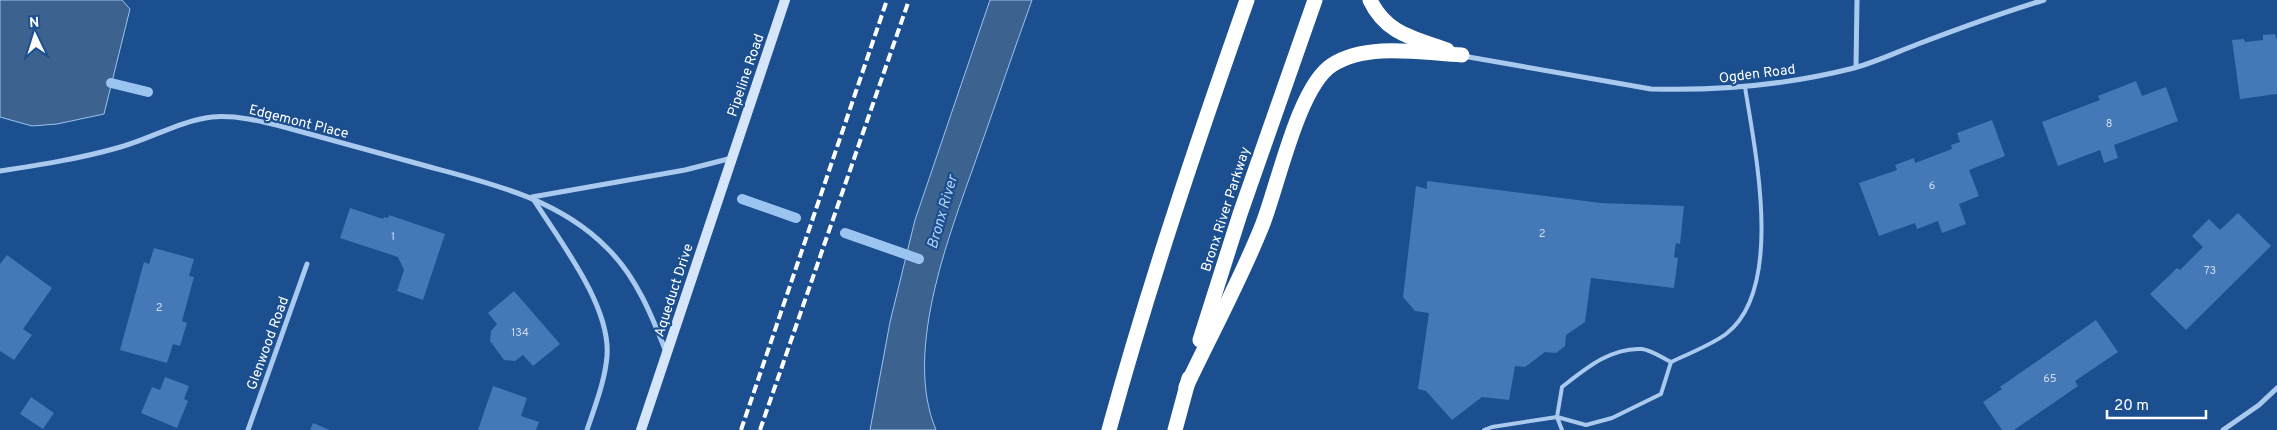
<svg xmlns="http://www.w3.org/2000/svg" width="2277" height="430" viewBox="0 0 2277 430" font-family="Overpass,sans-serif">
<rect width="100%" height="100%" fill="#1b4f8f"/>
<!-- water -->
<g fill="#3c6290" stroke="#9cc4f0">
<polygon points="0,0 122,0 130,9 104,114 57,124 32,126 0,117"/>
<path d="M990 0H1032C1014 50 997 100 979 151 952 229 902 349 936 430H870L890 322 915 220Z"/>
</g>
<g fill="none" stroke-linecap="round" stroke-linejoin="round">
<!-- stream -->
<g stroke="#9cc4f0" stroke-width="10">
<polyline points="111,83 148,92"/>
<polyline points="742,199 796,218"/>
<polyline points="845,233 919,259"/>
</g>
</g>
<!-- building -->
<g fill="#4478b7">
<polygon points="2275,34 2277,40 2277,94 2240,99 2232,40 2244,39 2245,42 2263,40 2263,35"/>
<polygon points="2136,81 2142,96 2166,87 2178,121 2114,145 2118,158 2104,163 2100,150 2058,166 2042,122 2100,100 2098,96"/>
<polygon points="1992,120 2005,156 1969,170 1979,196 1959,204 1966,224 1942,233 1938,221 1917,229 1915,223 1879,236 1859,183 1897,170 1895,165 1914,158 1915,163 1952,149 1951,145 1960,142 1957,133"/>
<polygon points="1427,181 1601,203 1684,206 1680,244 1676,243 1674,257 1678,258 1674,288 1591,278 1585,322 1566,335 1565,346 1556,353 1545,352 1525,367 1515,366 1509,400 1482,397 1452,420 1426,391 1418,389 1429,313 1415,311 1403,297 1416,186 1427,189"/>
<polygon points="350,208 383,219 384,217 388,218 389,215 445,234 423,300 397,291 404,270 398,257 340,238"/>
<polygon points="2238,213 2271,246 2186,330 2150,294 2177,268 2180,270 2203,247 2192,236 2209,219 2220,230"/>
<polygon points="154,248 194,259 189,276 194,277 182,321 187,323 180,346 173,344 167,363 120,350 144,262 149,264"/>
<polygon points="7,255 52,288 23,329 32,335 14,360 0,351 0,264"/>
<polygon points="514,291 560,344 533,366 523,355 515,361 504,360 490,341 491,331 497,324 488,313"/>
<polygon points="2096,320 2118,352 2075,381 2078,386 2014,430 2002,430 1983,402 2002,389 2000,387"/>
<polygon points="165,377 189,386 184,399 188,401 177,428 141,413 152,387 160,390"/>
<polygon points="493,386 527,398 521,416 539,422 536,430 478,430"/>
<polygon points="31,397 54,413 43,429 20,414"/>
<polygon points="313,423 330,430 310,430"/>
</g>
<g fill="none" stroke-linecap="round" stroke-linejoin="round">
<!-- lane -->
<g stroke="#a9c9ee" stroke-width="4">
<path d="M1484 430 1492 427 1557 417 1586 425 1612 418 1661 394 1671 362C1688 354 1711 345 1726 334 1785 289 1755 151 1745 87"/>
<path d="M1562 430 1557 417 1562 387C1585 369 1611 347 1642 349 1651 350 1663 358 1671 362"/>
</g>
<!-- street -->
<g stroke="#a9c9ee" stroke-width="5">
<path d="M1463 56 1651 89C1719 91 1787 85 1854 68 1876 62 1897 52 1918 44 1960 28 2001 13 2044 0"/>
<polyline points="1856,67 1857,0"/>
<path d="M0 171C39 165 78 159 117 148 148 140 179 121 212 117 236 115 261 121 284 127 329 139 374 152 419 164 485 182 557 197 607 248 636 276 652 316 666 352"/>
<polyline points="248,430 307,264"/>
<path d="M587 430C595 406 605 381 607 356 611 305 558 239 532 197L685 170 732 158"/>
<polyline points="2223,430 2259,405 2277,388"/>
</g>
<!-- secondary -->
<polyline stroke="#d6e6fa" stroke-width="10" points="641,430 785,0"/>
<!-- highway -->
<g stroke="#fff" stroke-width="15">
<path d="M1370 0C1386 34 1414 38 1447 50"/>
<polyline points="1200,340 1240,214 1315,0"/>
<path d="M1186 387C1211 334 1240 281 1262 226 1278 186 1298 87 1332 65 1367 42 1422 53 1462 55"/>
<path d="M1109 430C1149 284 1197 142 1247 0"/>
<polyline points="1175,430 1189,378"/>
</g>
<!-- rail -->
<g stroke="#fff" stroke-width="4" stroke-dasharray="9 4" stroke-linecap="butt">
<polyline points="741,430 887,0"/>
<polyline points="760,430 909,0"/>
</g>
</g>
<g text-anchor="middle" stroke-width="4.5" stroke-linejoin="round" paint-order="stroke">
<!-- number labels -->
<g font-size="11" fill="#d0dded">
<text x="2109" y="127">8</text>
<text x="1932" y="189">6</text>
<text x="1542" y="237">2</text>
<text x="393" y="240">1</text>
<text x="2210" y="274">73</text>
<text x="159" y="311">2</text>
<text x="520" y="336">134</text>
<text x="2050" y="382">65</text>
</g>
<!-- street labels -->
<g font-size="14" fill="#fff" stroke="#1b4f8f">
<text transform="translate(1757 73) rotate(-7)" y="5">Ogden Road</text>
<text transform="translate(745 75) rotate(-71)" y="5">Pipeline Road</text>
<text transform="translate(299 121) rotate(14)" y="5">Edgemont Place</text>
<text transform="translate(1225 209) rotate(-72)" y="5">Bronx River Parkway</text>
<text transform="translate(673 290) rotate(-72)" y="5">Aqueduct Drive</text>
<text transform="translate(267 343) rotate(-70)" y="5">Glenwood Road</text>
</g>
<!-- water labels -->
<g font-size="15" font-style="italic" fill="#b5d3f5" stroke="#1b4f8f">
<text transform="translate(942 212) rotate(-74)" y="5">Bronx River</text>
</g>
</g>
<!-- north arrow -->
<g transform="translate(35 35) rotate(356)" stroke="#1b4f8f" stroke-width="4" paint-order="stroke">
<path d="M0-4L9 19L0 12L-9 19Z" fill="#ffffff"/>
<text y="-8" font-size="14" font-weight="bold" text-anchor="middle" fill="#ffffff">N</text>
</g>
<!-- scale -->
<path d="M2107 410v8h99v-8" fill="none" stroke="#ffffff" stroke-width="2.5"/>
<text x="2114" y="410" font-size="15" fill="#ffffff" stroke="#1b4f8f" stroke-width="4" paint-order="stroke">20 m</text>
</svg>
